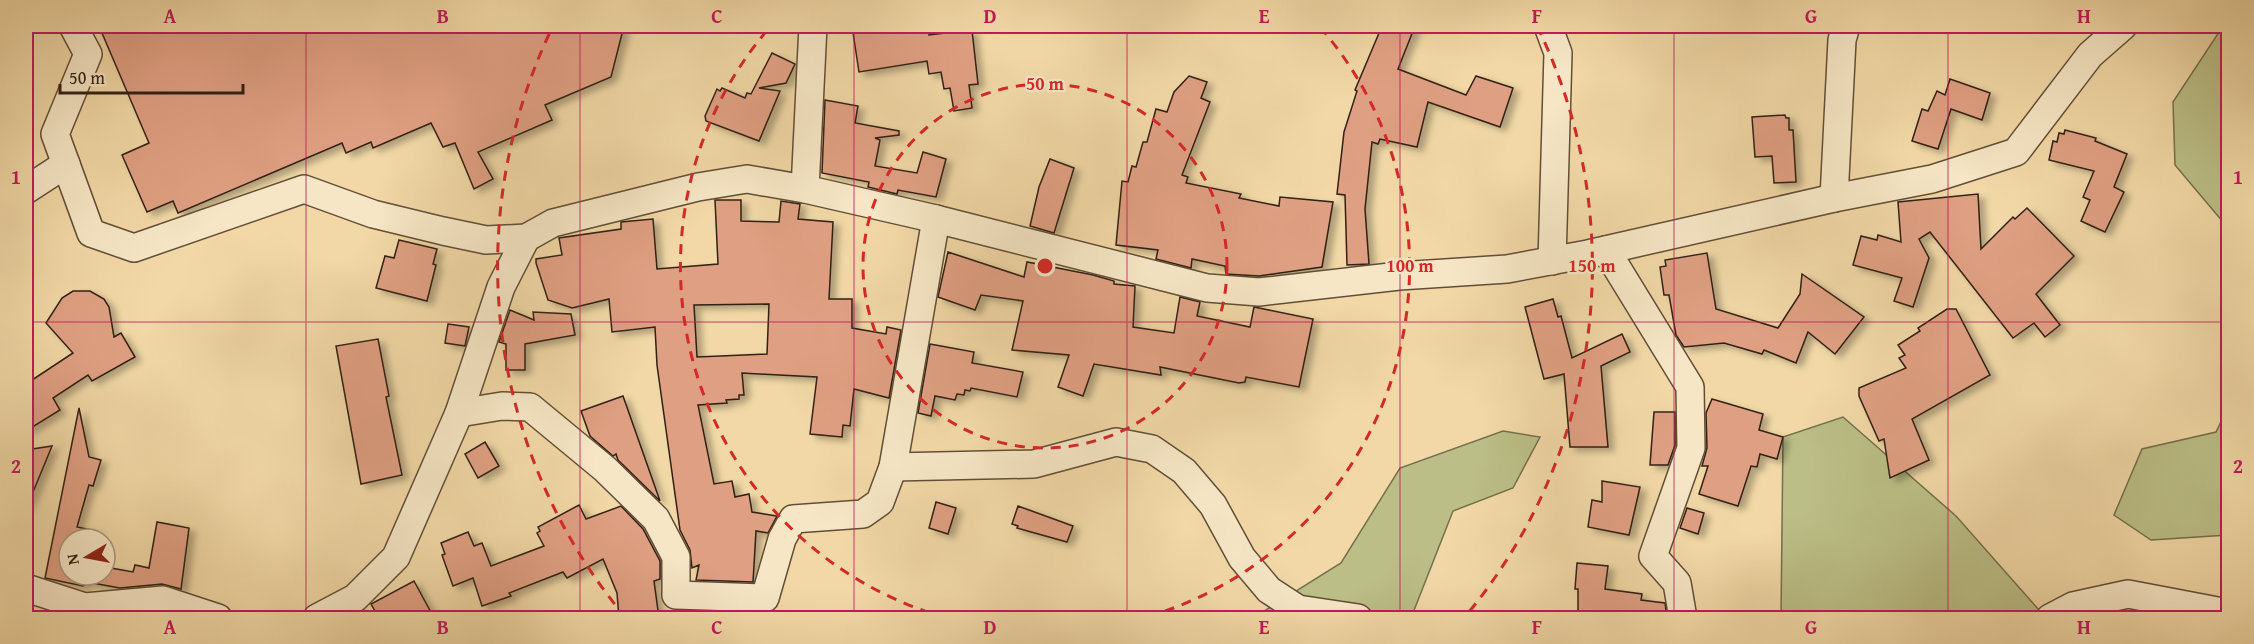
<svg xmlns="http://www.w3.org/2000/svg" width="2254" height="644" viewBox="0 0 2254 644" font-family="'Gentium Book Plus',serif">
<defs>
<filter id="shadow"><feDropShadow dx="6" dy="4" stdDeviation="3" flood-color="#0004"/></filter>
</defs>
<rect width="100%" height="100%" fill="#f1d8a6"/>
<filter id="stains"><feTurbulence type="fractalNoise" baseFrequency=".00333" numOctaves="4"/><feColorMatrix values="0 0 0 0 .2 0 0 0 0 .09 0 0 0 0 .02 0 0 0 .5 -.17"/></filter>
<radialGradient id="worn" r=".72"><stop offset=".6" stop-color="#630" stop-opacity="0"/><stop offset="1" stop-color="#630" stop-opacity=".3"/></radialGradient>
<!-- green -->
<g fill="#bbbe86" stroke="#766f4c" stroke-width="1.5">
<polygon points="2223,26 2228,26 2228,228 2175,165 2173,102"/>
<polygon points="2228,407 2228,535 2151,540 2114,515 2142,449 2216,432"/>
<polygon points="1843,417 1956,516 2046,618 1781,618 1783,437"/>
<polygon points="1503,431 1540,437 1513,488 1453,511 1411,618 1253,618 1341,563 1400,468"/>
</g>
<!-- building -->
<g fill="#df9f82" stroke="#322012" stroke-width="1.5" fill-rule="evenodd" filter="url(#shadow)">
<polygon points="99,26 624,26 611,77 545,105 552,120 478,152 493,179 474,189 455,143 443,147 431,123 373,148 371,142 346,153 342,143 178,213 173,201 147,212 122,155 149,143"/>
<polygon points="852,26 931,26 929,35 972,30 978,84 969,85 972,108 954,111 950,88 944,89 941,72 929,74 927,61 859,72"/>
<polygon points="1382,26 1415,26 1398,69 1466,95 1476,76 1513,88 1500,127 1428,102 1417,147 1380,139 1378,144 1372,142 1365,209 1369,264 1347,265 1345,195 1337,194 1344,132 1357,91 1355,90"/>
<polygon points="772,53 795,64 786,83 759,88 780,91 759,141 706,121 705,116 717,89 720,91 722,88 745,98 747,93 751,94"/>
<polygon points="1189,76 1207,82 1201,98 1210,102 1182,175 1188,177 1186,183 1241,194 1239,198 1279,206 1280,197 1333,202 1322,267 1259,276 1226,274 1225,266 1192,259 1191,268 1156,259 1158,250 1116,245 1122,181 1128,182 1132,166 1136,167 1143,142 1147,142 1156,109 1167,112 1174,92"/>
<polygon points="1950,79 1990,93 1982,120 1951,109 1938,149 1912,141 1922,109 1928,111 1937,91 1945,95"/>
<polygon points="825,100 858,106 855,123 899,131 899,135 875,138 880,140 875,166 917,173 923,152 946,159 936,197 898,190 897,194 868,187 869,182 822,173"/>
<polygon points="1785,115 1786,118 1789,118 1789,130 1793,130 1796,182 1774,183 1772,156 1755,157 1752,117"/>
<polygon points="2065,130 2096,138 2095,141 2127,154 2114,187 2124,192 2105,232 2081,221 2090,200 2083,197 2094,171 2049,160 2053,141 2057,142 2059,133 2064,134"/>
<polygon points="1050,159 1074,168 1054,233 1030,226 1039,187"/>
<polygon points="1978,194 1981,249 2013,217 2015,219 2027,208 2074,256 2036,294 2060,325 2045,337 2034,323 2013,338 1930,232 1919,239 1929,258 1913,307 1894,301 1902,278 1853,265 1861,236 1877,240 1878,235 1901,242 1898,202"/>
<path d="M715 200H741V221L779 222 781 201 800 204 798 219 833 222 829 299H852V328L886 334 887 327 901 330 889 398 854 389 850 426 843 425 842 437 810 434 817 377 742 373 744 395H739V399L726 400 727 403 698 405 714 484 732 481 735 497 749 494 752 512 777 516 768 533 756 531 753 582 696 580 699 565 692 568 690 550 680 530 657 365 655 327 612 332 609 299 572 308 548 300 536 263V259L562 255 559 238 621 229V222L653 219 657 269 718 264ZM769 304 767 354 697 357 694 305Z"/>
<polygon points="399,240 437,249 433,264 436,265 427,301 376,288 385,256 394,258"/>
<polygon points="948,252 1024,277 1027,262 1093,275 1114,281 1114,284 1135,286 1133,327 1174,333 1180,297 1200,302 1197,316 1250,327 1254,307 1313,319 1299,387 1246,377 1245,382 1239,383 1160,367 1161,375 1094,364 1083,396 1058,387 1069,355 1012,350 1023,301 981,295 975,310 938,297"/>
<polygon points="1707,253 1716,309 1778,328 1800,294 1802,274 1864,317 1835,354 1808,332 1796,363 1764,350 1762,354 1724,343 1684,347 1676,335 1669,295 1664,295 1660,267 1666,266 1665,260"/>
<polygon points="73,291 90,291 104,299 109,307 114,337 121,333 135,357 92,381 88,375 53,398 60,410 26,431 26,384 73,353 46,323 62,298"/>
<polygon points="1553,299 1558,317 1561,316 1572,358 1622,334 1630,352 1601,366 1608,447 1570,447 1564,374 1544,379 1525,307"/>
<polygon points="1947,309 1956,309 1990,375 1912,419 1929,460 1890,478 1884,439 1879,441 1859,396 1859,388 1906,368 1899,358 1905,355 1898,345 1920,331 1918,328"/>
<polygon points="510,310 534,320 533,312 571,314 575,335 525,344 525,370 506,370 506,344 499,342"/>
<polygon points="448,324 469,327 465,346 445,343"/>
<polygon points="378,339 389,396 386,397 402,475 361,484 336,346"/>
<polygon points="930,344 974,352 972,363 1023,372 1017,397 971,388 970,391 965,390 964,395 957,394 955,400 935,396 931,416 918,413"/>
<polygon points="623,396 660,501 618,460 616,454 613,456 590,436 581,411"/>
<polygon points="1712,399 1763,414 1759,430 1783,437 1777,459 1760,454 1757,467 1751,466 1738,506 1699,494 1708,466 1702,466 1707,448 1706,413"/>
<polygon points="79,408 89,457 101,460 93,486 89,485 77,527 97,531 96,539 69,539 69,575 105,575 105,567 133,572 135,565 149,568 157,522 189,528 181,589 162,584 120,588 87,582 83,586 45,578"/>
<polygon points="1654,412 1675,412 1675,445 1668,465 1650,465"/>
<polygon points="485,442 499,466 478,478 465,454"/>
<polygon points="52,446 26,509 26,450"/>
<polygon points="1602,481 1640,487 1629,535 1588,527 1592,500 1602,502"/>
<polygon points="936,502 956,508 948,534 929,528"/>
<polygon points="579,505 586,519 621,506 643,529 660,561 660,579 654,581 659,618 619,618 617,593 603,559 567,578 563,572 509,593 511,596 482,606 473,578 453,586 442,555 445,554 441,543 468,532 474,546 482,543 491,566 544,546 537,533 540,531 538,527"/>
<polygon points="1018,506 1073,526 1067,542 1017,528 1018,526 1012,524"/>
<polygon points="1687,508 1704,513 1698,534 1680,528"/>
<polygon points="1577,563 1608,566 1605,589 1642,594 1641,600 1665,603 1667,618 1578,618 1578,589 1575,589"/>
<polygon points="414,581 434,618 379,618 371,604"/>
<polygon points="691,611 737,613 736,618 689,618"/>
</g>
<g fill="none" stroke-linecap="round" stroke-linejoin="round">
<!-- street casing -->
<g stroke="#624e37" stroke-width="30">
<g id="street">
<polyline points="73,26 88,54 55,134 91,233 134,248 304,189 373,214 443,231 486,240 526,238 553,223 698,187 747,179 805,189 936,219 1207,288 1259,292 1399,276 1507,269 1588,254 1834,198 1932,179 2016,152 2090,55 2123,26"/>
<polyline points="1548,26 1558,53 1552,261"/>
<polyline points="805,189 813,26"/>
<polyline points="26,190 66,164"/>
<polyline points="1834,198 1842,40 1846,26"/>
<polyline points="1606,250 1690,387 1691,448 1653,556 1677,583 1683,618"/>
<polyline points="459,413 502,406 530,407 605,469 656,519 676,557 676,595 765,598 782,539 793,519 863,514 880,502 893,467 936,219"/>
<polyline points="893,467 1034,464 1116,442 1152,449 1184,471 1213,505 1242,558 1269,590 1298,609 1358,618"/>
<polyline points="26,588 85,607 163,600 218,618"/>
<polyline points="317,618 355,598 396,557 459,413 501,287 526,238"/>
<polyline points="2050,618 2073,606 2128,594 2228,613"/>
</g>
</g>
<!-- street -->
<use href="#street" stroke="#f6e6c5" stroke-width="27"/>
</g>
<!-- grid -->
<path fill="none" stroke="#c2185b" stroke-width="1.5" stroke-opacity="0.55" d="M306 26V618M580 26V618M854 26V618M1127 26V618M1400 26V618M1674 26V618M1948 26V618M26 322H2228"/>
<!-- distance rings -->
<g fill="none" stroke="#d62828" stroke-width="3" stroke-dasharray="10 8">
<circle cx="1045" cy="266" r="182"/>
<path d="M947 618A365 365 0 0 1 770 27M1320 27A365 365 0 0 1 1143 618"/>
<path d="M626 618A547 547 0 0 1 553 26M1537 26A547 547 0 0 1 1464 618"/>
</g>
<circle cx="1045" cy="266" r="9" fill="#d62828" stroke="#f6e6c5" stroke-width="3"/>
<g font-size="18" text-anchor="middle" font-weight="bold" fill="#d62828" stroke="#f6e6c5" stroke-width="4.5" stroke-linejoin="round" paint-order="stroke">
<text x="1045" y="90">50 m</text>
<text x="1410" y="272">100 m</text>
<text x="1592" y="272">150 m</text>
</g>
<!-- margin -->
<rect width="2254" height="644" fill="none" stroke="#f1d8a6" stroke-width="66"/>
<!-- north arrow -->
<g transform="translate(87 557) rotate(260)"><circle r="28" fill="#f6e6c5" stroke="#a8977d" stroke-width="1.5"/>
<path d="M0-4.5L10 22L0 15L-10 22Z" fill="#8f2418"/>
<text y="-9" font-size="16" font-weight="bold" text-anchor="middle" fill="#322012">N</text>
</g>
<!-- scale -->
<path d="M60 84v9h183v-9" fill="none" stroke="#322012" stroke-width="3"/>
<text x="69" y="84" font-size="18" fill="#322012" stroke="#f6e6c5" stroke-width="4.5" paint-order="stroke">50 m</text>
<rect x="33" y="33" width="2188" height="578" fill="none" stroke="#c2185b" stroke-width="2"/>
<g font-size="20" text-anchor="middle" font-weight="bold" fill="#c2185b">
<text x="170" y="23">A</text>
<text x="443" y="23">B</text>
<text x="717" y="23">C</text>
<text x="990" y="23">D</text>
<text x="1264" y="23">E</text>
<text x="1537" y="23">F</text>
<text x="1811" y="23">G</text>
<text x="2084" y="23">H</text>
<text x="16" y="184">1</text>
<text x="2238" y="184">1</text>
<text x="16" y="473">2</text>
<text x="2238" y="473">2</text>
<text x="170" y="634">A</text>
<text x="443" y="634">B</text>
<text x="717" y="634">C</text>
<text x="990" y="634">D</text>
<text x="1264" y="634">E</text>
<text x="1537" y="634">F</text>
<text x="1811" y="634">G</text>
<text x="2084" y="634">H</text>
</g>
<rect width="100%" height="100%" filter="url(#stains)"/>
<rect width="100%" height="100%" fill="url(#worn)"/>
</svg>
